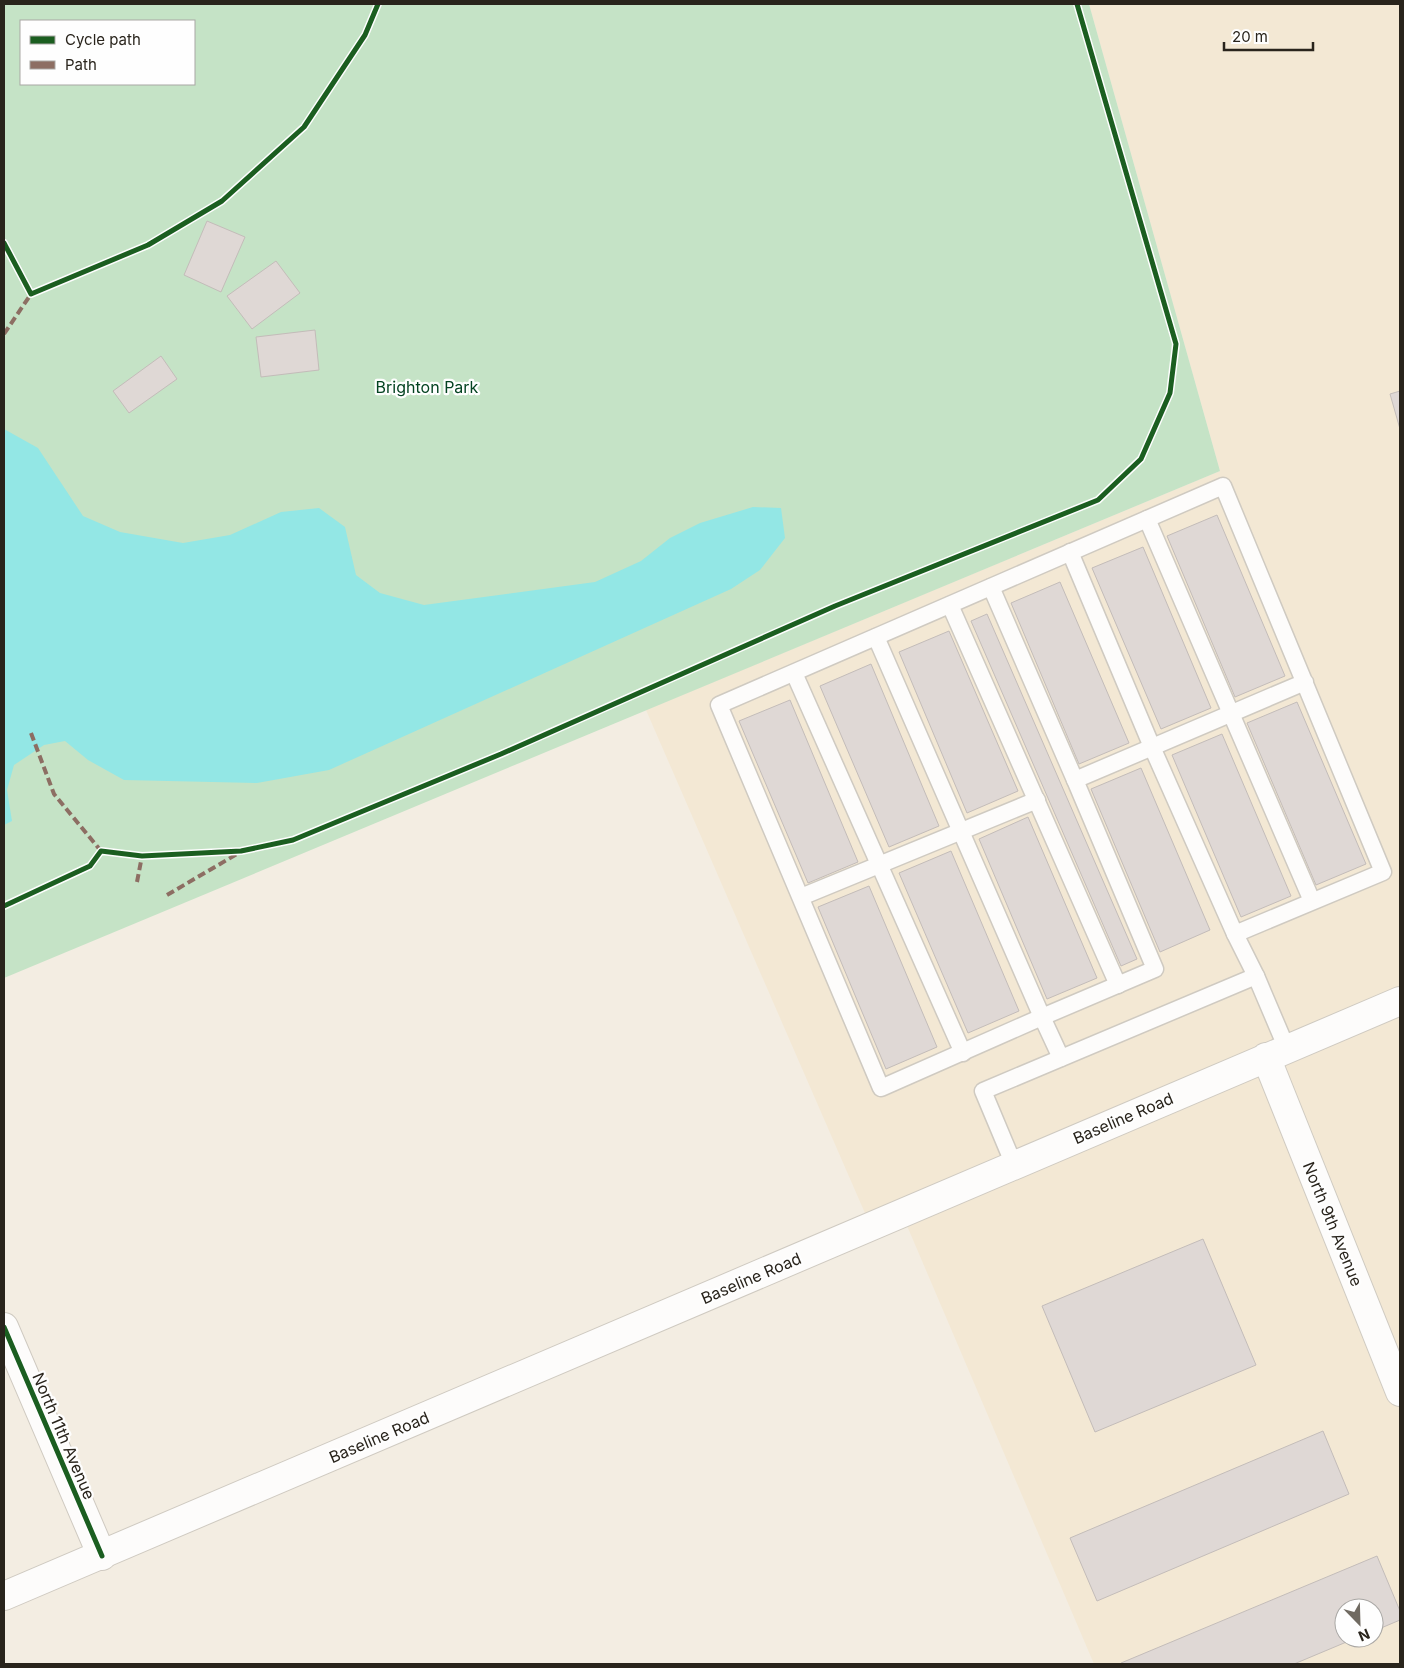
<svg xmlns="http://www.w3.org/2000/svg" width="1404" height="1668" viewBox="0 0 1404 1668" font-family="Inter,sans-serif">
<rect width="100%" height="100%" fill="#f3ede2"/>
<!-- built -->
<path fill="#f3e8d4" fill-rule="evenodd" d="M1089 4H1400V1664H1094L902 1214 871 1227 646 710 1220 471ZM1344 1608H1374V1638H1344Z"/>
<!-- green -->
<path fill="#c5e3c6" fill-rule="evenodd" d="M4 4H1089L1220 471 4 978ZM21 21H194V84H21Z"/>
<!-- water -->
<polygon fill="#93e7e5" points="4,429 38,448 83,516 120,532 183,543 230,535 281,512 319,508 345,527 356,575 380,593 424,605 595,582 641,561 670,538 700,523 753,507 781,508 785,538 760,570 731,589 329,770 257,783 124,780 88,760 65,741 44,745 14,765 7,790 12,821 4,825"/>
<!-- building -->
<g fill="#dfd8d5" stroke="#c3bcb9">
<polygon points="207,221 245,237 221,292 184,275"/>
<polygon points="276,261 300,293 252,329 227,296"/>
<polygon points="315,330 319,370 261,377 256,337"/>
<polygon points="161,356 177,379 129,413 113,391"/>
<polygon points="1400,391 1400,429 1390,394"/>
<polygon points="1217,515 1285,676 1235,697 1167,536"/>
<polygon points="1143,547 1211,708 1161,729 1092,568"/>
<polygon points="1060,582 1129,743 1079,764 1011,603"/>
<polygon points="987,614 1137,959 1121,966 971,621"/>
<polygon points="949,631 1018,791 967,813 899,652"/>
<polygon points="871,664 939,826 889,847 820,686"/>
<polygon points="790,700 858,862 808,883 739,721"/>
<polygon points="1297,702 1366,864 1316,885 1247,723"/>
<polygon points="1222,734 1291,896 1241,917 1172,755"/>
<polygon points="1141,768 1210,930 1160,952 1091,789"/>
<polygon points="1028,817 1097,978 1047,999 979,839"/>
<polygon points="951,851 1019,1011 968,1033 899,873"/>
<polygon points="869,886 937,1047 886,1069 818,907"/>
<polygon points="1203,1239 1256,1365 1095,1432 1042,1306"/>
<polygon points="1323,1431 1349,1494 1097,1601 1070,1538"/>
<polygon points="1377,1556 1400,1611 1400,1620 1374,1631 1374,1608 1344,1608 1344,1638 1356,1638 1294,1664 1122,1664 1121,1663"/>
</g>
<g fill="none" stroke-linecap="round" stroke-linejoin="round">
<!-- lane casing -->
<g stroke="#cfcac1" stroke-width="19">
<g id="lane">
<polyline points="1147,519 1312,901"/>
<polyline points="1070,552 1152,747 1235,934"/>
<polyline points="991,587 1075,780"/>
<polyline points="950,605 1118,985"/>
<polyline points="876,637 1042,1017 1061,1058"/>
<polyline points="794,673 963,1053"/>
<polyline points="801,897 1037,800"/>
<polyline points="1256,976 1235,934 1383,872 1223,486 719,705 881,1088 1042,1017 1155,969 1075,780 1305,682"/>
<polyline points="1014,1165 983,1091 1256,976 1287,1049"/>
</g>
</g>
<!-- street casing -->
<g stroke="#cfcac1" stroke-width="30">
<polyline id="street" points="1266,1057 1400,1392"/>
</g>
<!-- secondary casing -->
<g stroke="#cfcac1" stroke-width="30">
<g id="secondary">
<polyline points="4,1327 102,1556"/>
<polyline points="4,1596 1400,1001"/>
</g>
</g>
<!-- lane -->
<use href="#lane" stroke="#fdfcfb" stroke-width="16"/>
<!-- street -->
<use href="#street" stroke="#fdfcfb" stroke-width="28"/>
<!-- secondary -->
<use href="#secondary" stroke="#fdfcfb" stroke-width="28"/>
<!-- quiet -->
<g stroke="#8d6e63" stroke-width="4" stroke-dasharray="8 4" stroke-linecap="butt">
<polyline points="4,334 31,294"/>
<polyline points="31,733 54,794 101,851 104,851"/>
<polyline points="137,882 142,856"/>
<polyline points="167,895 237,854"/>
</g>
<!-- cycleway casing -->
<g stroke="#fefefe" stroke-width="8">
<g id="cycleway">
<polyline points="4,243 31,294 148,245 222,201 304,127 365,35 378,4"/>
<polyline points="4,906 90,866 101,851 142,856 241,851 293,840 501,754 835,606 1098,500 1141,459 1170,393 1176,344 1077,4"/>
<polyline points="4,1327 102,1556"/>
</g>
</g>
<!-- cycleway -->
<use href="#cycleway" stroke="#1b5e20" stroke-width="5"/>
</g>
<g text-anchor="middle" stroke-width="4.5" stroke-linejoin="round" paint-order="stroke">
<!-- park labels -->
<g font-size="16" fill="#044321" stroke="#fefefe">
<text x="427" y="393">Brighton Park</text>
</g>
<!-- street labels -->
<g font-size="16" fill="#29241c" stroke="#fefefe">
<text transform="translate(1123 1118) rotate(-23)" y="6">Baseline Road</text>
<text transform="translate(1333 1224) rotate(68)" y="6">North 9th Avenue</text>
<text transform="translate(751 1278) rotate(-23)" y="6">Baseline Road</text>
<text transform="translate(64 1436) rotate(67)" y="6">North 11th Avenue</text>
<text transform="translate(379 1437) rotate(-23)" y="6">Baseline Road</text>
</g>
</g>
<!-- border -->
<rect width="1404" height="1668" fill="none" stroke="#29241c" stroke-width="10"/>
<!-- legend -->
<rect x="20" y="20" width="175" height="65" fill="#fefefe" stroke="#a9a7a4"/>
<rect x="30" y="36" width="25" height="8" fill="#1b5e20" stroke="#a9a7a4"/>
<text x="65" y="45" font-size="15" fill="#29241c">Cycle path</text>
<rect x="30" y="61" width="25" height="8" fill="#8d6e63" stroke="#a9a7a4"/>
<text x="65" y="70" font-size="15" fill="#29241c">Path</text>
<!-- north arrow -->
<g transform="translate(1359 1623) rotate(157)"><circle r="24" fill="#fefefe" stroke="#a9a7a4"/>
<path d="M0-4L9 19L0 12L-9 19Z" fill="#706a61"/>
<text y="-8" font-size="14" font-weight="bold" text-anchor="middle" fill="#29241c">N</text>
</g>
<!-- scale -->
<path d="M1224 42v8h89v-8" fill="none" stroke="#29241c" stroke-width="2.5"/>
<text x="1232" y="42" font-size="15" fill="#29241c" stroke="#fefefe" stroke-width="4" paint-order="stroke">20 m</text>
</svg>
